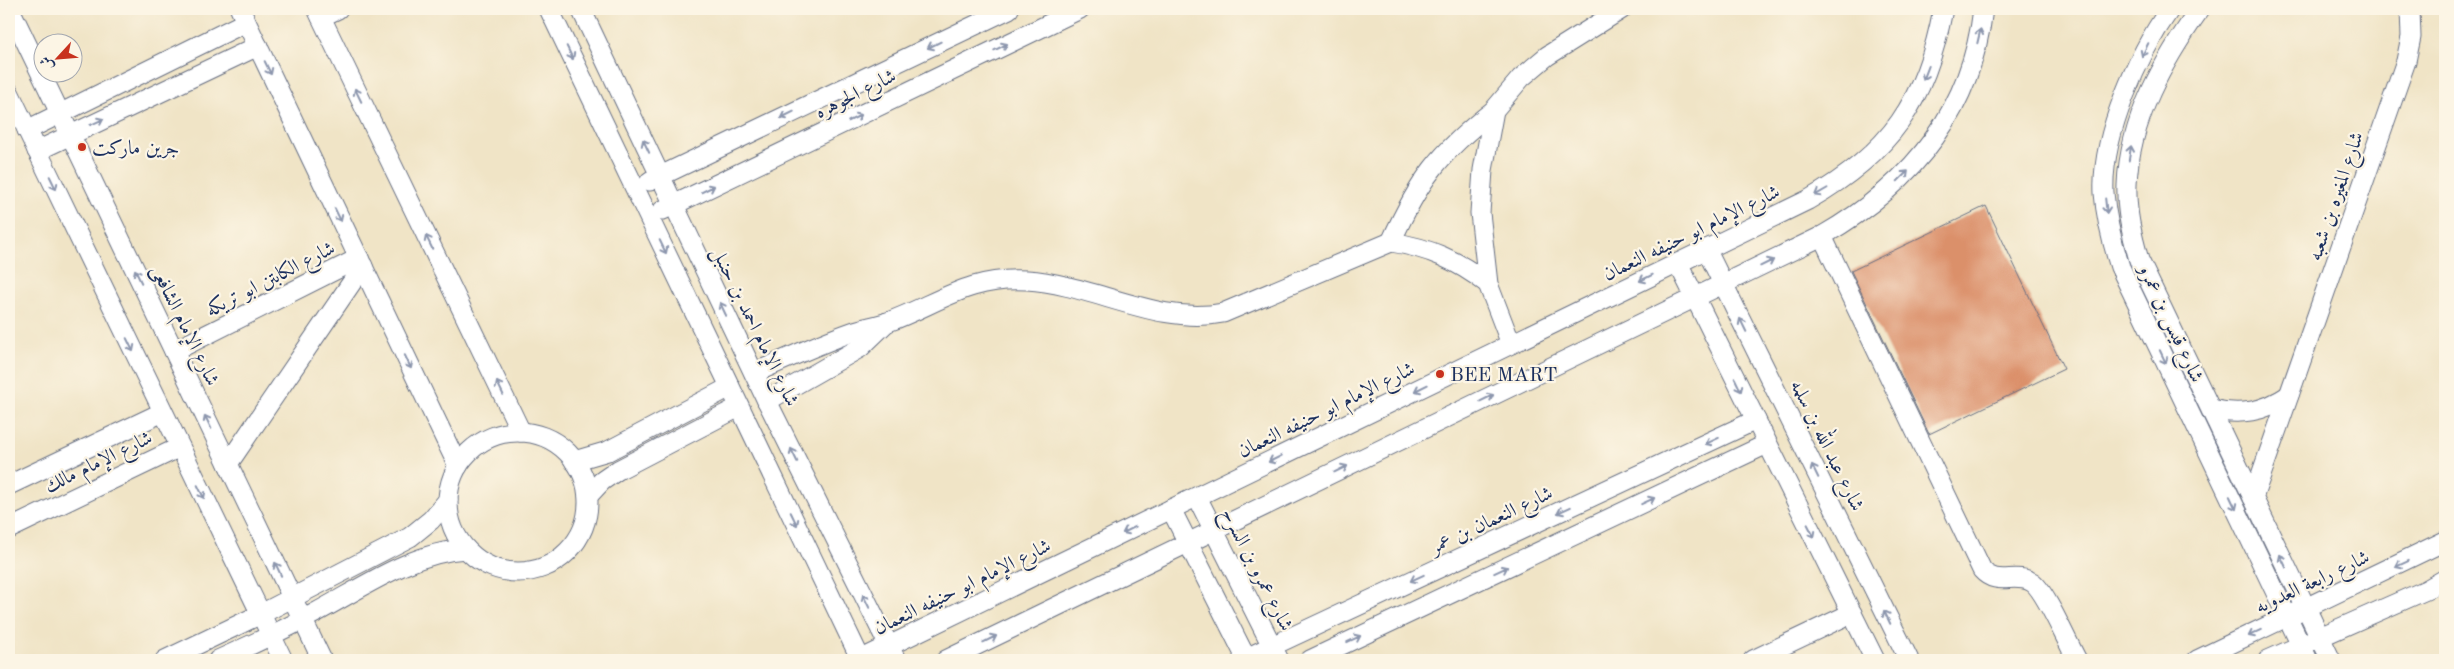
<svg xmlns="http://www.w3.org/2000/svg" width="2454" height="669" viewBox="0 0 2454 669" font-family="'Old Standard TT',Amiri,serif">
<rect width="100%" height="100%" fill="#fcf5e5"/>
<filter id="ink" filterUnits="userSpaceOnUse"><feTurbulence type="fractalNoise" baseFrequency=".02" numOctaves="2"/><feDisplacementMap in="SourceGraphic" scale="10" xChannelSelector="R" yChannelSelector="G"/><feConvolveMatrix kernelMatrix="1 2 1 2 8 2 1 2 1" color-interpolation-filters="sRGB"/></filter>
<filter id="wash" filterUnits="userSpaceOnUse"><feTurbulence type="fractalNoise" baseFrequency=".0096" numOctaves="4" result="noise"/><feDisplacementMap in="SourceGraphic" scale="20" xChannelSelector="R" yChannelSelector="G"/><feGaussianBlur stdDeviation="1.12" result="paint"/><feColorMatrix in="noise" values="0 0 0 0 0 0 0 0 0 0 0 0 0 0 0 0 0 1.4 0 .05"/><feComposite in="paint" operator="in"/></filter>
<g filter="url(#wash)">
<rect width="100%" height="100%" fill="#f0e4c6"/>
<g id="blocks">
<!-- building -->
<polygon fill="#db906b" points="1986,206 2064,369 1929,434 1851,271"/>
</g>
</g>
<g filter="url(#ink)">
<use href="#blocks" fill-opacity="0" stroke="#666e82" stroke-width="1"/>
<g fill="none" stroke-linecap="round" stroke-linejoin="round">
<!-- minor casing -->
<g stroke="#666e82" stroke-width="21">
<g id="minor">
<polyline points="10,9 322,660"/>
<polyline points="240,9 458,466"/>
<polyline points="317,9 521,432"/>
<polyline points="549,9 861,660"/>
<polyline points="581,9 767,401 896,660"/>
<path d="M2170 9C2138 54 2101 136 2104 193 2106 219 2112 242 2120 267L2308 660"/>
<path d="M2200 9C2164 60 2129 120 2127 185 2126 211 2132 235 2139 260L2331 660"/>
<polyline points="321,17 338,9"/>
<polyline points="9,92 283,660"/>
<polyline points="27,130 246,22"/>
<polyline points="37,151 258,46"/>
<polyline points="650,181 1009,9"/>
<polyline points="663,210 1080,9"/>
<path d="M1822 236 1982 570C1997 587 2015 572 2032 582 2045 590 2068 644 2077 660"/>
<path d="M1391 242C1419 180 1440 152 1494 110"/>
<polyline points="1706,249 1909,660"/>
<polyline points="1678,263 1875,660"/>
<polyline points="1511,344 1488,284 1480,213 1483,170 1494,110 1521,78 1547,56 1622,9"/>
<polyline points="174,351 359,258"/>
<path d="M754 373C786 359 818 344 852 332 863 328 876 326 888 322 937 304 970 276 1027 280 1092 284 1158 326 1223 313L1391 242C1429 248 1457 260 1488 284"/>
<polyline points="767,401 860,348 887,322"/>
<path d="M2211 409C2240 416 2264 412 2289 395"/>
<circle cx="518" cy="502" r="70"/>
<polyline points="574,461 608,451 730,387"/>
<polyline points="228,464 363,266"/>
<polyline points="9,485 163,412"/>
<polyline points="588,496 602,481 618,470 739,407"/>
<polyline points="1197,497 1279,660"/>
<polyline points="2253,498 2406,61 2411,37 2410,9"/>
<polyline points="1171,509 1247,660"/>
<polyline points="9,529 180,447"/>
<polyline points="165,660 261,614 410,537 431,520 448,500"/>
<path d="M218 660C251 645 284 630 315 613 362 588 412 552 466 549"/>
<path d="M860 660 1808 200C1890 153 1926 102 1943 9"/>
<path d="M946 660 1822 236C1911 185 1971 113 1983 9"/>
<polyline points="1242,660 1756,420"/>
<polyline points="1310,660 1767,444"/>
<polyline points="1753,660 1852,613"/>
<polyline points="2197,660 2445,541"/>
<polyline points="2268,660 2426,590 2445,579"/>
</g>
</g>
<!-- path -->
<polyline stroke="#666e82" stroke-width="3" stroke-dasharray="4 4" stroke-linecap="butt" points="9,66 13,76"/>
<!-- minor -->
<use href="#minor" stroke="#fff" stroke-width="19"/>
</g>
<!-- one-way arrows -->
<defs><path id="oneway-shaft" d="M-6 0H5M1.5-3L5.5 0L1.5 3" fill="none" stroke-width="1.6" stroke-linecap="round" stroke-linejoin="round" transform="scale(1.25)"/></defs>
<g stroke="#8d97ae">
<use href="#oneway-shaft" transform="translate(1979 36) rotate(-77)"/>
<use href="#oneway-shaft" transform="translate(934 45) rotate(154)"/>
<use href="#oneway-shaft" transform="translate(1001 47) rotate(-26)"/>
<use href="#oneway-shaft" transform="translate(2145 50) rotate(116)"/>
<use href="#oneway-shaft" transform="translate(570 53) rotate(64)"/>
<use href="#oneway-shaft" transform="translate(268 68) rotate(64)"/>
<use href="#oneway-shaft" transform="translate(1926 73) rotate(111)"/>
<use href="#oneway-shaft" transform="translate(358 95) rotate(-116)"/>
<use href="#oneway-shaft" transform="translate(787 115) rotate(154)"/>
<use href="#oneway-shaft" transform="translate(855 118) rotate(-26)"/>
<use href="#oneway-shaft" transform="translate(97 122) rotate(-25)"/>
<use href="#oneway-shaft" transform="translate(646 146) rotate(-115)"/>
<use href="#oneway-shaft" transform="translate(2130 153) rotate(-81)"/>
<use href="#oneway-shaft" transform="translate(1903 176) rotate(-45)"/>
<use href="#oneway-shaft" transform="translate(53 183) rotate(64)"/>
<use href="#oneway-shaft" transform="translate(708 189) rotate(-26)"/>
<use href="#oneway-shaft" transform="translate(1821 192) rotate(150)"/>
<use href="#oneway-shaft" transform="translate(2106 206) rotate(84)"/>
<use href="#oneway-shaft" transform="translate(338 215) rotate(64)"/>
<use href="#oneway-shaft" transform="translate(429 242) rotate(-116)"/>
<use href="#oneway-shaft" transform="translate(663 247) rotate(64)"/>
<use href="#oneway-shaft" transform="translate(1767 263) rotate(-26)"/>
<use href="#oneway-shaft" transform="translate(138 276) rotate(-116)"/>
<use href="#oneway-shaft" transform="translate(1646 278) rotate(154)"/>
<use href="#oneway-shaft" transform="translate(723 309) rotate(-115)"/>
<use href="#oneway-shaft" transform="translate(1743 325) rotate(-116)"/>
<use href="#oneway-shaft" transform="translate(130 345) rotate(64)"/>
<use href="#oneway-shaft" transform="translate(2163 357) rotate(65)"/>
<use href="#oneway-shaft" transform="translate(408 362) rotate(65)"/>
<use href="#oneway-shaft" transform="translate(1738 385) rotate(64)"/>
<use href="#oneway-shaft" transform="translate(500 388) rotate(-116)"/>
<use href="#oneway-shaft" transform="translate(1421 388) rotate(154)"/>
<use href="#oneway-shaft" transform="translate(1487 398) rotate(-26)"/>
<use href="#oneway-shaft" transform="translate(208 422) rotate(-116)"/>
<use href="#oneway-shaft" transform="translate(1712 441) rotate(155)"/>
<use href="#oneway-shaft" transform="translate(794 455) rotate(-116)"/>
<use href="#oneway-shaft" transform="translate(1275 459) rotate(154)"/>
<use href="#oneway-shaft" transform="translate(1341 469) rotate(-26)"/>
<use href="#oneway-shaft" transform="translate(1815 471) rotate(-116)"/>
<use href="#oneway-shaft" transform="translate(201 492) rotate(64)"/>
<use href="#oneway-shaft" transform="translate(1648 501) rotate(-25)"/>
<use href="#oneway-shaft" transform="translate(2233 503) rotate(65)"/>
<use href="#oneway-shaft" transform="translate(1564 510) rotate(155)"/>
<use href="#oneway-shaft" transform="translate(794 519) rotate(64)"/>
<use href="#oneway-shaft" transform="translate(1129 530) rotate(154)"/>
<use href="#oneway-shaft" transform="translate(1811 531) rotate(63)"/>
<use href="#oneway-shaft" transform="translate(2283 561) rotate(-115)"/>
<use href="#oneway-shaft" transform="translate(2402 564) rotate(155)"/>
<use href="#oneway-shaft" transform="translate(278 569) rotate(-115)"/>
<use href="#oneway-shaft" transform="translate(1501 570) rotate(-25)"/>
<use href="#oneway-shaft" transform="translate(1417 578) rotate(155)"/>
<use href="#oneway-shaft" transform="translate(866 601) rotate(-116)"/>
<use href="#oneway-shaft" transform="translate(1887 617) rotate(-116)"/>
<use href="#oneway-shaft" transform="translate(2255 633) rotate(155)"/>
<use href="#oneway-shaft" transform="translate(990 639) rotate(-26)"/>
<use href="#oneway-shaft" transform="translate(1354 639) rotate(-25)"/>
</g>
</g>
<!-- markers -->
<g fill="#c8321e" stroke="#fcf5e5" stroke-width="2">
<circle cx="82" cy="147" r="5"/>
<circle cx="1440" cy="374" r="5"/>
</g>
<g text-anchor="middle" stroke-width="4.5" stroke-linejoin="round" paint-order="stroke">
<!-- street labels -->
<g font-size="20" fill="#1b2f5e" stroke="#fcf5e5">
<text transform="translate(855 93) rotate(-26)" y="7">شارع الجوهره</text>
<text transform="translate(2335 196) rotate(-71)" y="7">شارع المغيره بن شعبه</text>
<text transform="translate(1691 232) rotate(-26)" y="7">شارع الإمام ابو حنيفه النعمان</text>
<text transform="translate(270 278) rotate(-27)" y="7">شارع الكابتن ابو تريكه</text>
<text transform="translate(2172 323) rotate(65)" y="7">شارع قيس بن عمرو</text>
<text transform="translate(186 325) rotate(64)" y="7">شارع الإمام الشافعى</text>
<text transform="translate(756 326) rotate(64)" y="7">شارع الإمام احمد بن حنبل</text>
<text transform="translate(1326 409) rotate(-26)" y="7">شارع الإمام ابو حنيفه النعمان</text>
<text transform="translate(1828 445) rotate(64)" y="7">شارع عبد الله بن سلمه</text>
<text transform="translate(98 461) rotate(-26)" y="7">شارع الإمام مالك</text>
<text transform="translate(1491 519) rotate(-25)" y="7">شارع النعمان بن عمر</text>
<text transform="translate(1258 569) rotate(63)" y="7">شارع عمرو بن السرح</text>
<text transform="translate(2312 581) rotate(-25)" y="7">شارع رابعة العدويه</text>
<text transform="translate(962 586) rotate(-26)" y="7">شارع الإمام ابو حنيفه النعمان</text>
</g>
<!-- poi labels -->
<g font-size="20" fill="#1b2f5e" stroke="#fcf5e5" text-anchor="start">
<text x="92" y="154">جرين ماركت</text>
<text x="1450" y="381">BEE MART</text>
</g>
</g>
<!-- margin -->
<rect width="2454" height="669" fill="none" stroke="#fcf5e5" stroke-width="30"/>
<!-- north arrow -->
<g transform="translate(58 58) rotate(244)"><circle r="24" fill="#fcf5e5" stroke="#a2a6af"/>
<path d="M0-4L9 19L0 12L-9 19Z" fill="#c8321e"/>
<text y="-8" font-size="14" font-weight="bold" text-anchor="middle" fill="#1b2f5e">ش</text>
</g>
</svg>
